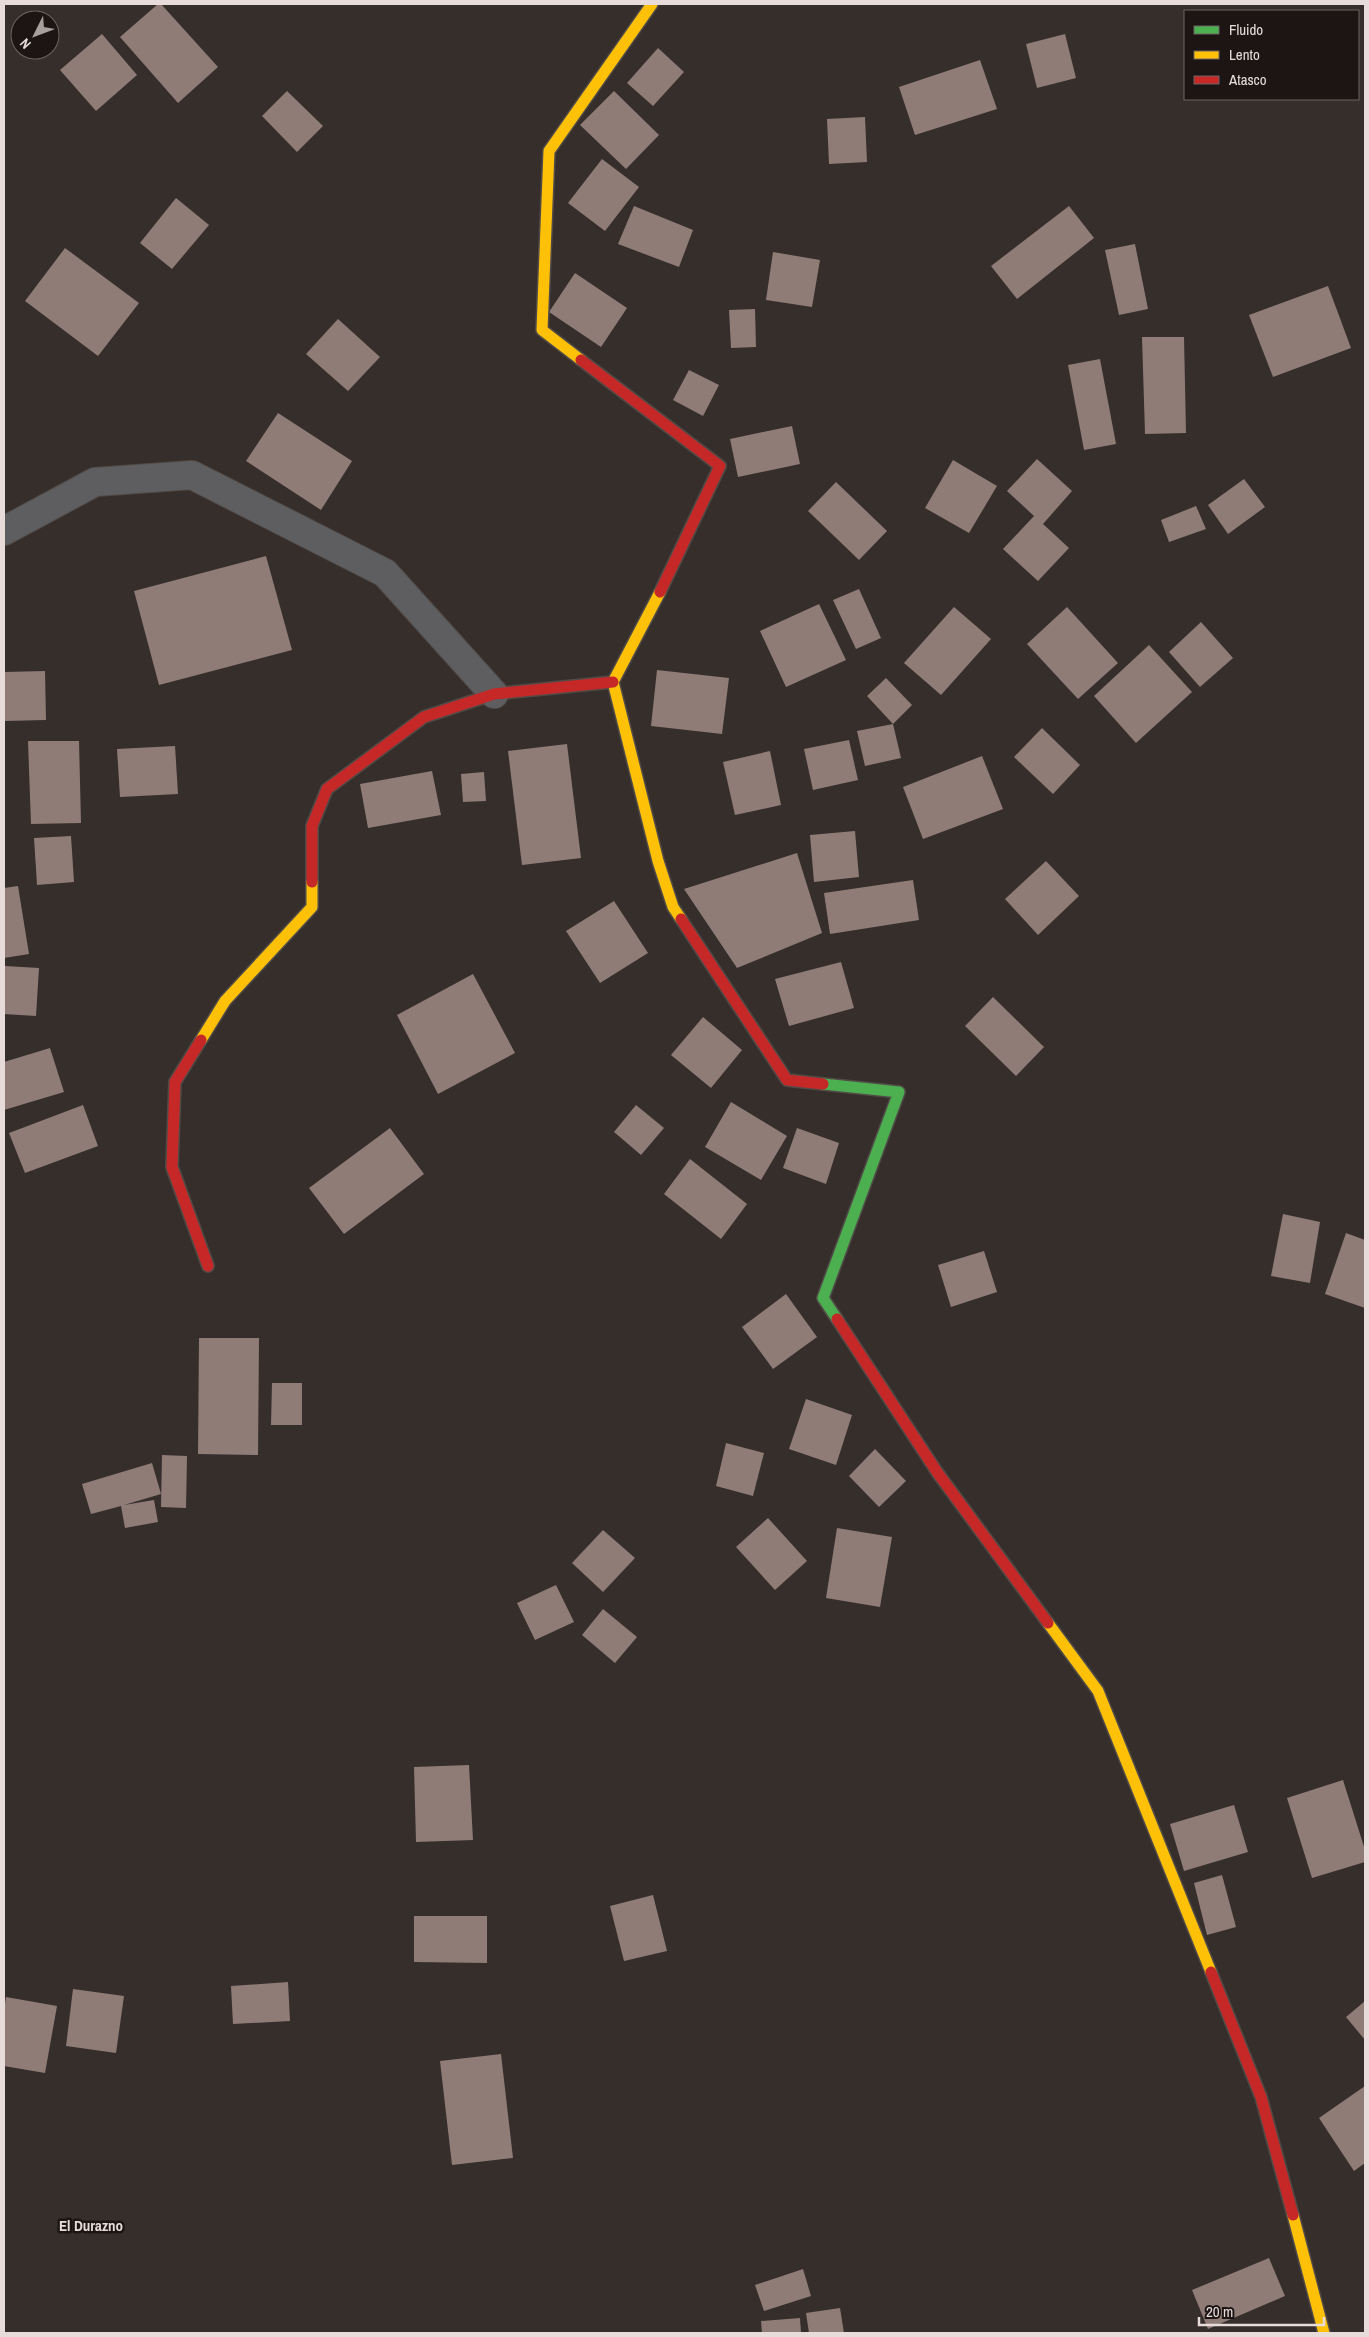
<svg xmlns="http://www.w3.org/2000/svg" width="1369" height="2337" viewBox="0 0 1369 2337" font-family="'Archivo Narrow',sans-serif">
<rect width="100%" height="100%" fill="#362e2b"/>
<!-- building -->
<g fill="#8f7c77">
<polygon points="158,4 161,4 218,67 178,103 120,37"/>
<polygon points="102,34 137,75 96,111 60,70"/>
<polygon points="1065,34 1076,78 1037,88 1026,44"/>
<polygon points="658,48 684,72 653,106 627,83"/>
<polygon points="980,60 997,109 915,135 899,87"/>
<polygon points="287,91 323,126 297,152 262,116"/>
<polygon points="614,91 659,135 626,169 580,125"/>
<polygon points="865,117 867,162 829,164 827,119"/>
<polygon points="602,159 639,187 605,231 568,203"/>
<polygon points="176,198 209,225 172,269 140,243"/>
<polygon points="634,206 693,230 679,267 618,244"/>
<polygon points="1069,206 1094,238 1017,299 991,266"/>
<polygon points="1135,244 1148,309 1119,315 1105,250"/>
<polygon points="65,248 139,303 98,356 25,301"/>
<polygon points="773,252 820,260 812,307 766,300"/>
<polygon points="575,273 627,308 601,347 549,312"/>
<polygon points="1328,286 1351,348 1273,377 1249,315"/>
<polygon points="755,309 756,347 731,348 729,310"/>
<polygon points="338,319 380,357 348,391 306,354"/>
<polygon points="1142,337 1184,337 1186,433 1145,434"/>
<polygon points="1100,359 1116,444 1084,450 1068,365"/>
<polygon points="689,370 719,385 703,416 673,400"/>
<polygon points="278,413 352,461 321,510 246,461"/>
<polygon points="792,426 800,464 738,477 730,439"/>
<polygon points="1037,459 1072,491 1043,524 1069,548 1038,581 1003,549 1034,516 1007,491"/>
<polygon points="953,460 997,486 969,533 925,508"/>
<polygon points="1244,479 1265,507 1228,534 1208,505"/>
<polygon points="836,482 887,531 859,560 808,511"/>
<polygon points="1196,506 1206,529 1169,542 1161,520"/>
<polygon points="266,556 292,650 159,685 134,591"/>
<polygon points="859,589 881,638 856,649 833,600"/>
<polygon points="819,604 846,660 786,687 760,631"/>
<polygon points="954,607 991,639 941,695 904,663"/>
<polygon points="1067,607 1118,663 1078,699 1027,644"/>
<polygon points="1201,622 1233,658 1200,687 1169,652"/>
<polygon points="1149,645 1192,692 1136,743 1094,696"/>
<polygon points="657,670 729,678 722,734 651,726"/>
<polygon points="45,671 46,720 4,721 4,672"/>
<polygon points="886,678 912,705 893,724 867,696"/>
<polygon points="893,724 901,758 865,766 857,731"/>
<polygon points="1042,728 1080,765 1053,794 1014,757"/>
<polygon points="849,740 858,780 813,790 804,749"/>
<polygon points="28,741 79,741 81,823 31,824"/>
<polygon points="567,744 581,858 522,865 508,751"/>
<polygon points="175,746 178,794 120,797 117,749"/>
<polygon points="770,751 781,805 735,815 723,762"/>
<polygon points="982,756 1003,809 923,839 903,787"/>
<polygon points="432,771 441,815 368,828 360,784"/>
<polygon points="484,772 486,801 463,802 461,774"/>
<polygon points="855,831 859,877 814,882 810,835"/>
<polygon points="71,836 74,882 37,885 34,838"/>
<polygon points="797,853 822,933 737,968 684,889"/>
<polygon points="1046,861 1079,896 1038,935 1005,899"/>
<polygon points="913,880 919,920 830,934 824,893"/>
<polygon points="18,886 29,954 4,958 4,888"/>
<polygon points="614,901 648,953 600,983 566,931"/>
<polygon points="841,962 854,1008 789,1026 775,979"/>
<polygon points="5,966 39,968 36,1016 4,1014"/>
<polygon points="473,974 515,1053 438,1094 397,1015"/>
<polygon points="993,997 1044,1047 1016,1076 965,1026"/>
<polygon points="703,1017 742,1050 711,1088 671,1055"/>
<polygon points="50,1048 64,1092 4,1110 4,1062"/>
<polygon points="731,1102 787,1136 761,1180 705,1147"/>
<polygon points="83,1105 98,1146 25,1173 9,1133"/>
<polygon points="636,1105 664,1128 641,1155 614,1132"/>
<polygon points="390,1128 424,1174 344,1234 309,1188"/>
<polygon points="797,1128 839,1143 826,1184 783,1168"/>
<polygon points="690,1159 747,1204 721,1239 664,1194"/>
<polygon points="1283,1214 1320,1222 1310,1283 1271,1276"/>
<polygon points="1346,1233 1365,1240 1365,1308 1325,1294"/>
<polygon points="984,1251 997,1292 951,1307 938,1265"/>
<polygon points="786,1294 817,1337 773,1369 742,1327"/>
<polygon points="199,1338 259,1338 258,1455 198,1454"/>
<polygon points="272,1383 302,1383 302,1425 271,1425"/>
<polygon points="806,1399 852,1415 836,1465 789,1449"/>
<polygon points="726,1443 764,1453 753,1496 716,1486"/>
<polygon points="875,1449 906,1481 879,1507 849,1476"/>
<polygon points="162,1455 187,1456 186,1508 161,1507"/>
<polygon points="152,1463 161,1494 124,1505 154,1500 158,1522 125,1528 121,1506 91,1514 82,1484"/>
<polygon points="768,1518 807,1561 775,1590 736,1547"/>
<polygon points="837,1528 892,1537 880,1607 826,1598"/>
<polygon points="603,1530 635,1558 603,1592 572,1563"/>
<polygon points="556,1585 574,1622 535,1640 517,1603"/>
<polygon points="603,1609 637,1637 615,1663 582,1635"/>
<polygon points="469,1765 473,1840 416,1842 414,1767"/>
<polygon points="1343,1780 1365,1850 1365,1862 1312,1878 1287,1798"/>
<polygon points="1234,1805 1248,1852 1184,1871 1170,1824"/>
<polygon points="1222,1875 1236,1927 1207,1935 1194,1883"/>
<polygon points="653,1895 667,1951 624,1961 610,1906"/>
<polygon points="414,1916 487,1916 487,1963 414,1962"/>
<polygon points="288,1982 290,2021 233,2024 231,1986"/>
<polygon points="73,1989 124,1996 116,2053 66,2046"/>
<polygon points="6,1997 57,2006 45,2073 4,2066 4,2010"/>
<polygon points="1365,2001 1365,2040 1346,2017"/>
<polygon points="501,2054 513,2158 452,2165 440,2061"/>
<polygon points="1365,2086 1365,2163 1354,2171 1319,2118"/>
<polygon points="1269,2258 1285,2296 1208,2329 1192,2290"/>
<polygon points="803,2269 811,2296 764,2311 755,2285"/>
<polygon points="840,2308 844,2333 809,2333 806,2313"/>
<polygon points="800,2318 801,2333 762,2333 761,2321"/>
</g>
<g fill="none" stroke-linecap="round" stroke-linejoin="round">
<!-- street casing -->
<g stroke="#514b48" stroke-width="30">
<polyline id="street" points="4,531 95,482 192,475 385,573 494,694"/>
</g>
<!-- fast casing -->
<g stroke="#514b48" stroke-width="14">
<polyline id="fast" points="823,1084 899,1092 823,1298 837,1319"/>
</g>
<!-- slow casing -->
<g stroke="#514b48" stroke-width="14">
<g id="slow">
<polyline points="581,360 542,330 549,151 652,4"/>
<polyline points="660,592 613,682 658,861 673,907 681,919"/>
<polyline points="201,1040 225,1001 312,907 312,882"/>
<polyline points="1048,1623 1098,1691 1211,1972"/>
<polyline points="1293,2215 1324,2333"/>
</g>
</g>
<!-- jam casing -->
<g stroke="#514b48" stroke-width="14">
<g id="jam">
<polyline points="581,360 720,466 660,592"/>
<polyline points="312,882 312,826 327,789 424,717 494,694 613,682"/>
<polyline points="681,919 787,1080 823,1084"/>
<polyline points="201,1040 175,1082 172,1167 208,1266"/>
<polyline points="837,1319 937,1472 1048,1623"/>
<polyline points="1211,1972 1261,2097 1293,2215"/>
</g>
</g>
<!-- street -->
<use href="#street" stroke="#5e5e60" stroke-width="28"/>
<!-- fast -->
<use href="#fast" stroke="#4caf50" stroke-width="11"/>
<!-- slow -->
<use href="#slow" stroke="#ffc107" stroke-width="11"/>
<!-- jam -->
<use href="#jam" stroke="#c62828" stroke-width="11"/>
</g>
<g text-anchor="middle" stroke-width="5" stroke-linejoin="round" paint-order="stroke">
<!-- quarter labels -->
<g font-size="15" font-weight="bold" fill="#e7dcda" stroke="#1c1514">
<text x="91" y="2231">El Durazno</text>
</g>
</g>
<!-- border -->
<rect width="1369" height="2337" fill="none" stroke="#e7dcda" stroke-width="10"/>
<!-- legend -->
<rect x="1184" y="10" width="175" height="90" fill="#1c1514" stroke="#6d6563"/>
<rect x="1194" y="26" width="25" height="8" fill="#4caf50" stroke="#6d6563"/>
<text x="1229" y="35" font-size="15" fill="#e7dcda">Fluido</text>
<rect x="1194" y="51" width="25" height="8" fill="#ffc107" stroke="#6d6563"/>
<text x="1229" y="60" font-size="15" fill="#e7dcda">Lento</text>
<rect x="1194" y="76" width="25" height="8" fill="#c62828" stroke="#6d6563"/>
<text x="1229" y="85" font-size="15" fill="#e7dcda">Atasco</text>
<!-- north arrow -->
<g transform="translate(35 35) rotate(228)"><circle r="24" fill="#1c1514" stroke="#6d6563"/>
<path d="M0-4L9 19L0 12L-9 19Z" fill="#a99f9d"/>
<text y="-8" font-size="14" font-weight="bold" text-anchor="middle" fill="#e7dcda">N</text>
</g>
<!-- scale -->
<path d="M1199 2317v8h125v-8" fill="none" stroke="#e7dcda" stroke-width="2.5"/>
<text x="1206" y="2317" font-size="15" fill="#e7dcda" stroke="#1c1514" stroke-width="4" paint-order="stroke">20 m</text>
</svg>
